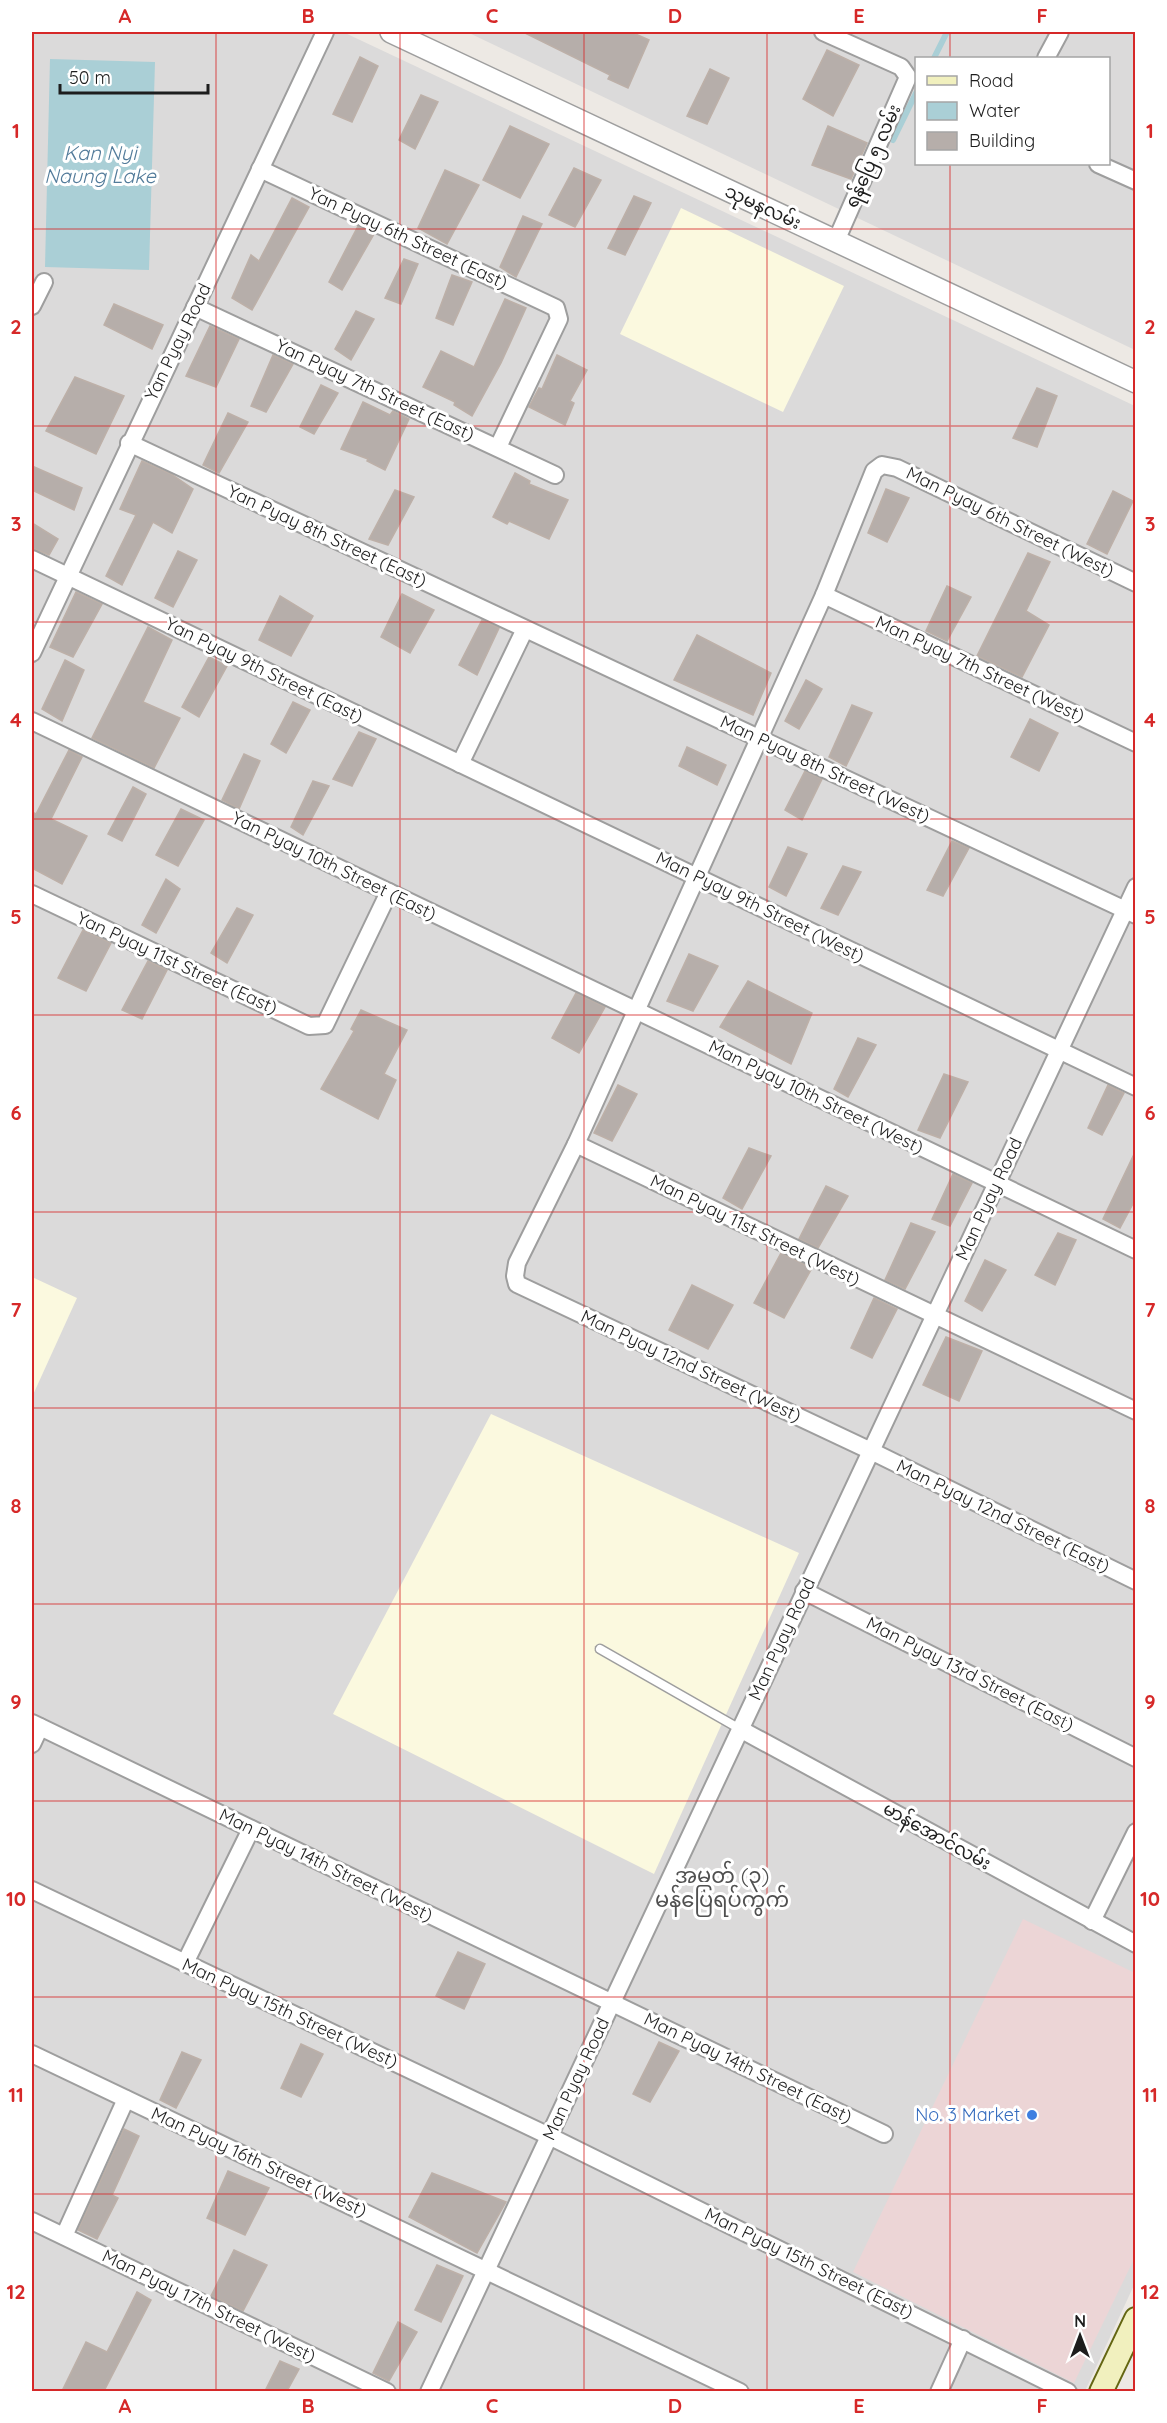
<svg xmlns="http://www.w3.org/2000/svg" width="1167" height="2423" viewBox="0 0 1167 2423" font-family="Quicksand,'Noto Sans Myanmar',sans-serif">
<rect width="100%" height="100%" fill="#ede9e4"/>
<!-- residential -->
<g fill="#dbdada" fill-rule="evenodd">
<polygon points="32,32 343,32 1135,406 1135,2283 1085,2391 32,2392"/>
<path d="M467 32H1135V350ZM916 58H1108V164H916Z"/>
</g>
<!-- commercial -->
<polygon fill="#ecd5d6" points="1023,1919 1135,1973 1135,2257 1074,2383 853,2272"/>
<!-- education -->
<g fill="#fbf9df">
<polygon points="681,208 844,286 783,412 620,334"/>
<polygon points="32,1277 77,1298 32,1397"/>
<polygon points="491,1414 799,1553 654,1874 333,1714"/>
</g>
<!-- water -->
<polygon fill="#aacfd6" points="50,59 155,62 149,270 45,267"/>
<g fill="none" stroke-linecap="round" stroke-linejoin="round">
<!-- stream -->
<g stroke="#aacfd6" stroke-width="6">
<polyline points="934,58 947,32"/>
<polyline points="893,140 916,93"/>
</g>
</g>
<!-- building -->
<g fill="#b6aeaa" stroke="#bdb0a8" stroke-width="1.5">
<polygon points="523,32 631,32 649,40 628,88 608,79 610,75"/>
<polygon points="827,50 859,65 833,116 803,99"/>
<polygon points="360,57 378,66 352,122 333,114"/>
<polygon points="710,69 729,78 707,124 687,116"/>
<polygon points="421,95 438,102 415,149 399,140"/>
<polygon points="510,126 549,144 520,198 483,180"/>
<polygon points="828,126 867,143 851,179 812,165"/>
<polygon points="574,168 601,180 575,227 549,215"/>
<polygon points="445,170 479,185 447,244 418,228"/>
<polygon points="634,196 651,203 625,255 608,248"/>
<polygon points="292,198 309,207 252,310 232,298 251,255 259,261"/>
<polygon points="523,216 542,224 516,277 500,267"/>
<polygon points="358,226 374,234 342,290 329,282"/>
<polygon points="404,259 418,264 401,304 385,298"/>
<polygon points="452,275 472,282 453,325 436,318"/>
<polygon points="505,299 526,308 501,363 472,416 454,405 455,402 423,387 441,351 474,367"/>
<polygon points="114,304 163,325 152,349 104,325"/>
<polygon points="356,311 374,319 351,360 335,349"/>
<polygon points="210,326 239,339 216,387 186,376"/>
<polygon points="273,355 293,364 266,412 251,406"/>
<polygon points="557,355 587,370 570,401 574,403 565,425 529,407 539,388 542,389"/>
<polygon points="75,377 124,396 96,454 46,431"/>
<polygon points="321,385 338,393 314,434 300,427"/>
<polygon points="1037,388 1057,396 1037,447 1013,438"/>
<polygon points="363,402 390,415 393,411 409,419 385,470 367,461 368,459 341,449"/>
<polygon points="228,413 248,422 219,473 203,465"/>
<polygon points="142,461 171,474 193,489 172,533 153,522 122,585 106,576 136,515 120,509"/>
<polygon points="32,466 82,488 74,510 32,490"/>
<polygon points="515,473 530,481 529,484 568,500 549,539 509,521 507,524 493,517"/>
<polygon points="886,489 909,498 887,542 868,533"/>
<polygon points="395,490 414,497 388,545 369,539"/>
<polygon points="1113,491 1133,501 1107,554 1087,544"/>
<polygon points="32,523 58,539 49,555 32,548"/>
<polygon points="178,551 197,560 173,607 155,598"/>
<polygon points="1028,553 1050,562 1026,611 1049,625 1022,677 977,656"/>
<polygon points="947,586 971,597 947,641 926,631"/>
<polygon points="76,592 102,604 73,657 50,647"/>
<polygon points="402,594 434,610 410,653 381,637"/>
<polygon points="280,596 313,616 291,656 259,640"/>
<polygon points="482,620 499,628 477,675 459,665"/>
<polygon points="148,627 172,640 143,702 180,718 154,768 92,738"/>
<polygon points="697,635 771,673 753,715 674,680"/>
<polygon points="209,657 227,666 199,717 182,707"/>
<polygon points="65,660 84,670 62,721 42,709"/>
<polygon points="806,680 822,689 799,729 785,721"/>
<polygon points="293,702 310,710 286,753 271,744"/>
<polygon points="852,705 872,713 846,766 829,757"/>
<polygon points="1030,719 1058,733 1039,771 1011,757"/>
<polygon points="359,732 376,739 352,786 333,779"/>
<polygon points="687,747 726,765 717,785 679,766"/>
<polygon points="69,750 82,757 51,819 87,836 62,884 32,868 32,812 36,814"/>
<polygon points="244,754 260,761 239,809 222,800"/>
<polygon points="805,771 822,779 802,820 785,810"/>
<polygon points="313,781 329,786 303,835 291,827"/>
<polygon points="133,787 146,794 122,841 108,834"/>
<polygon points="181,809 204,820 178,866 156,855"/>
<polygon points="952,841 969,848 943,896 927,890"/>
<polygon points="788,847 807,854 786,896 769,887"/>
<polygon points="843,866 861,872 838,915 821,908"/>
<polygon points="166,879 180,889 156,933 142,925"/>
<polygon points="237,908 253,915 227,963 211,953"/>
<polygon points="83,930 111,943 86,991 58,978"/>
<polygon points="689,954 718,966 693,1011 667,1001"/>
<polygon points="148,961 167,970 142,1019 122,1010"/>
<polygon points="748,981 812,1013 791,1064 720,1027"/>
<polygon points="576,993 605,1007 579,1053 552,1038"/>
<polygon points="361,1010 407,1030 384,1074 396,1080 378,1119 321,1089 354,1031 351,1029"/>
<polygon points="858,1038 876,1045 848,1097 834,1089"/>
<polygon points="944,1074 968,1082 940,1138 918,1130"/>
<polygon points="618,1085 637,1094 612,1141 594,1133"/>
<polygon points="1108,1085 1124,1093 1102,1135 1088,1128"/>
<polygon points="749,1148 771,1156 742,1209 723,1198"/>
<polygon points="1136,1150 1136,1198 1120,1228 1103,1219"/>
<polygon points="953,1174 972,1183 950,1226 932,1219"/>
<polygon points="826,1186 848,1196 818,1248 799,1239"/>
<polygon points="911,1223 935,1232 905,1289 885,1280"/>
<polygon points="1058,1233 1076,1240 1055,1285 1035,1275"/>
<polygon points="781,1253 812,1268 784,1318 754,1303"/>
<polygon points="985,1260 1006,1270 982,1311 965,1301"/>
<polygon points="692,1285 733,1305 708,1349 669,1330"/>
<polygon points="874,1298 897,1309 872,1358 851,1348"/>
<polygon points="946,1337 982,1351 959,1401 923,1385"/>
<polygon points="458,1952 485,1964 464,2009 436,1996"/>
<polygon points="659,2042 679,2051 650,2102 633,2094"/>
<polygon points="301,2044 323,2054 301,2097 281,2088"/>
<polygon points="182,2052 201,2060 176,2108 160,2100"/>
<polygon points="124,2129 139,2136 112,2195 118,2198 97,2239 78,2230"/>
<polygon points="228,2171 269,2188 245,2235 207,2218"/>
<polygon points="432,2173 506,2202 477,2253 409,2217"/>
<polygon points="234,2250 267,2265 243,2311 211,2296"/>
<polygon points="437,2265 463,2276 441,2322 415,2310"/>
<polygon points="137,2292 151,2300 104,2391 62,2391 86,2342 107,2352"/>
<polygon points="398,2322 417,2332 389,2381 373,2373"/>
<polygon points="280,2361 299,2369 287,2391 265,2391"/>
</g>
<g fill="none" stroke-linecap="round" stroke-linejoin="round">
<!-- service casing -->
<g stroke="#9e9e9e" stroke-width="11">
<polyline id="service" points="600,1649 740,1729"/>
</g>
<!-- minor casing -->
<g stroke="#9e9e9e" stroke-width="20">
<g id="minor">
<polyline points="823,32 901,67 908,77 836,241"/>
<polyline points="1046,58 1060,32"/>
<polyline points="1098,164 1136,181"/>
<polyline points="260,169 556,308 559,319 498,447"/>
<polyline points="32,306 44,282"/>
<polyline points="195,307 555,475"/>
<polyline points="129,443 1136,915"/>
<polyline points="32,559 1136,1087"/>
<polyline points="1136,583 897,468 882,465 874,471 824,595 576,1144 517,1263 515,1276 517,1284 871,1451 1136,1581"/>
<polyline points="824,595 1136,743"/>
<polyline points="32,653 325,32"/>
<polyline points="32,721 1136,1250"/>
<polyline points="460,764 525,629"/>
<polyline points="32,894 309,1026 325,1025 389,892"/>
<polyline points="576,1144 1136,1411"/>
<polyline points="804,1591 1136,1758"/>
<polyline points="32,1723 884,2134"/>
<polyline points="740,1729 1136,1944"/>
<polyline points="32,1744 40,1727"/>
<polyline points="32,1890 549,2136 1068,2392"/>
<polyline points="1092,1921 1136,1832"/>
<polyline points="185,1963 251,1829"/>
<polyline points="32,2054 740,2392"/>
<polyline points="32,2221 387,2392"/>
<polyline points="64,2236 126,2099"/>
<polyline points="429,2392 1136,887"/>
<polyline points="939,2392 963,2339"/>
</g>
</g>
<!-- tertiary casing -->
<g stroke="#9e9e9e" stroke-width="24">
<polyline id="tertiary" points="391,32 1136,382"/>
</g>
<!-- secondary casing -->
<g stroke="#646612" stroke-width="26">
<polyline id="secondary" points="1101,2392 1136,2319"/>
</g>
<!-- service -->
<use href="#service" stroke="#fff" stroke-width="8"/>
<!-- minor -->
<use href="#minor" stroke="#fff" stroke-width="16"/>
<!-- tertiary -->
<use href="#tertiary" stroke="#fff" stroke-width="21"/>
<!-- secondary -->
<use href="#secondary" stroke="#f1f0be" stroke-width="22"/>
</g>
<!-- grid -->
<path fill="none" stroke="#d62828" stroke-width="1.5" stroke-opacity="0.55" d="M216 32V2392M400 32V2392M584 32V2392M767 32V2392M950 32V58M950 164V2392M32 229H1136M32 426H1136M32 622H1136M32 819H1136M32 1015H1136M32 1212H1136M32 1408H1136M32 1604H1136M32 1801H1136M32 1997H1136M32 2194H1136"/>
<!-- markers -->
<circle fill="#3f7fe0" stroke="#fff" stroke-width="2" cx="1032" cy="2115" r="6"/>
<g text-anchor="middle" stroke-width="6" stroke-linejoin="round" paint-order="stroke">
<!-- street labels -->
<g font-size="18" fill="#1d1d1d" stroke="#fff">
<text transform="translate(873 156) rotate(-66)" y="6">ရန်ပြေ ၅ လမ်း</text>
<text transform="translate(763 207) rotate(25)" y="6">သုမနလမ်း</text>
<text transform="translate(408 238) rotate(25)" y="6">Yan Pyay 6th Street (East)</text>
<text transform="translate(178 342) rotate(-64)" y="6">Yan Pyay Road</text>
<text transform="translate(375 390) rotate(25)" y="6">Yan Pyay 7th Street (East)</text>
<text transform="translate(1010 522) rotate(26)" y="6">Man Pyay 6th Street (West)</text>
<text transform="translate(327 536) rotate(25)" y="6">Yan Pyay 8th Street (East)</text>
<text transform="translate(980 669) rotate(25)" y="6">Man Pyay 7th Street (West)</text>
<text transform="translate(264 670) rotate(26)" y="6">Yan Pyay 9th Street (East)</text>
<text transform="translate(825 769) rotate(25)" y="6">Man Pyay 8th Street (West)</text>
<text transform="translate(334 866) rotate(26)" y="6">Yan Pyay 10th Street (East)</text>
<text transform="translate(760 907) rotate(26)" y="6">Man Pyay 9th Street (West)</text>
<text transform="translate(177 963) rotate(25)" y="6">Yan Pyay 11st Street (East)</text>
<text transform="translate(816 1097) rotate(26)" y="6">Man Pyay 10th Street (West)</text>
<text transform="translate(989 1199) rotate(-65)" y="6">Man Pyay Road</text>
<text transform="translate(755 1230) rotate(26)" y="6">Man Pyay 11st Street (West)</text>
<text transform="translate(691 1366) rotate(25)" y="6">Man Pyay 12nd Street (West)</text>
<text transform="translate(1003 1516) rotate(26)" y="6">Man Pyay 12nd Street (East)</text>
<text transform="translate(782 1639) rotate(-65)" y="6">Man Pyay Road</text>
<text transform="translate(970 1674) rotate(27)" y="6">Man Pyay 13rd Street (East)</text>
<text transform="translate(937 1836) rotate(29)" y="6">မာန်အောင်လမ်း</text>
<text transform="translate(326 1865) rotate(26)" y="6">Man Pyay 14th Street (West)</text>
<text transform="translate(290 2013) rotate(25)" y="6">Man Pyay 15th Street (West)</text>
<text transform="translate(748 2068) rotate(26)" y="6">Man Pyay 14th Street (East)</text>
<text transform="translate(576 2079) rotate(-65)" y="6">Man Pyay Road</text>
<text transform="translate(259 2162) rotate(25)" y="6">Man Pyay 16th Street (West)</text>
<text transform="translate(809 2263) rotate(26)" y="6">Man Pyay 15th Street (East)</text>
<text transform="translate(209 2306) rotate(26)" y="6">Man Pyay 17th Street (West)</text>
</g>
<!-- shop labels -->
<g font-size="18" fill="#366cbe" stroke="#fff" text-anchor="end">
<text x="1020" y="2121">No. 3 Market</text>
</g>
<!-- water labels -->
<g font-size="20" font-style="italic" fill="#527b9a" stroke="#fff">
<text x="100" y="160">Kan Nyi<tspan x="100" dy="23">Naung Lake</tspan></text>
</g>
<!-- quarter labels -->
<g font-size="21" fill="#505050" stroke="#fff">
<text x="722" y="1883">အမှတ် (၃)<tspan x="722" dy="24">မန်ပြေရပ်ကွက်</tspan></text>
</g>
</g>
<!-- border -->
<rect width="1167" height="2423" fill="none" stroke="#ffffff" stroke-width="66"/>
<!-- legend -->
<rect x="915" y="57" width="195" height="108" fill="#ffffff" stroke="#a5a5a5" stroke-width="1.5"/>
<rect x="927" y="76" width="30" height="9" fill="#f1f0be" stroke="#a5a5a5" stroke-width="1.5"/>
<text x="969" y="87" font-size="18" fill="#1d1d1d">Road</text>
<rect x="927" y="102" width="30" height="18" fill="#aacfd6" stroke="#a5a5a5" stroke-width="1.5"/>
<text x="969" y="117" font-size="18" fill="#1d1d1d">Water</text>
<rect x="927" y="132" width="30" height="18" fill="#b6aeaa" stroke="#a5a5a5" stroke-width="1.5"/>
<text x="969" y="147" font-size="18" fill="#1d1d1d">Building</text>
<!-- north arrow -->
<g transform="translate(1080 2336)" stroke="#ffffff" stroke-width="4.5" paint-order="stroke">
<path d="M0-4.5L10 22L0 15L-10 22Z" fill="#1d1d1d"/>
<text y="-9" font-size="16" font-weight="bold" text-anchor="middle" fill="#1d1d1d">N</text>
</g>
<!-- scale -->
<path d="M60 84v9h148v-9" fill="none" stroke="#1d1d1d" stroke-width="3"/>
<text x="69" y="84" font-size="18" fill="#1d1d1d" stroke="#ffffff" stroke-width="4.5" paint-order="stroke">50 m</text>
<rect x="33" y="33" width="1101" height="2357" fill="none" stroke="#d62828" stroke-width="2"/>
<g font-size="20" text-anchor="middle" font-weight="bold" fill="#d62828">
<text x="125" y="23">A</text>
<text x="308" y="23">B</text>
<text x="492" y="23">C</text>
<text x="675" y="23">D</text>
<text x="859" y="23">E</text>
<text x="1042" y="23">F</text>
<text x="16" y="138">1</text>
<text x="1150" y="138">1</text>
<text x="16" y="334">2</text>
<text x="1150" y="334">2</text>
<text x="16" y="531">3</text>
<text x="1150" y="531">3</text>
<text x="16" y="727">4</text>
<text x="1150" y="727">4</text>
<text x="16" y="924">5</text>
<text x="1150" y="924">5</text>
<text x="16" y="1120">6</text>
<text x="1150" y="1120">6</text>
<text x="16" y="1317">7</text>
<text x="1150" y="1317">7</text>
<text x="16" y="1513">8</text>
<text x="1150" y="1513">8</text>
<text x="16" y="1709">9</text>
<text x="1150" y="1709">9</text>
<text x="16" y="1906">10</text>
<text x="1150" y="1906">10</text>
<text x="16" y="2102">11</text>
<text x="1150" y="2102">11</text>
<text x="16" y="2299">12</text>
<text x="1150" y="2299">12</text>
<text x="125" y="2413">A</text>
<text x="308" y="2413">B</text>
<text x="492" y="2413">C</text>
<text x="675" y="2413">D</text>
<text x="859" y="2413">E</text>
<text x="1042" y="2413">F</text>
</g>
</svg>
